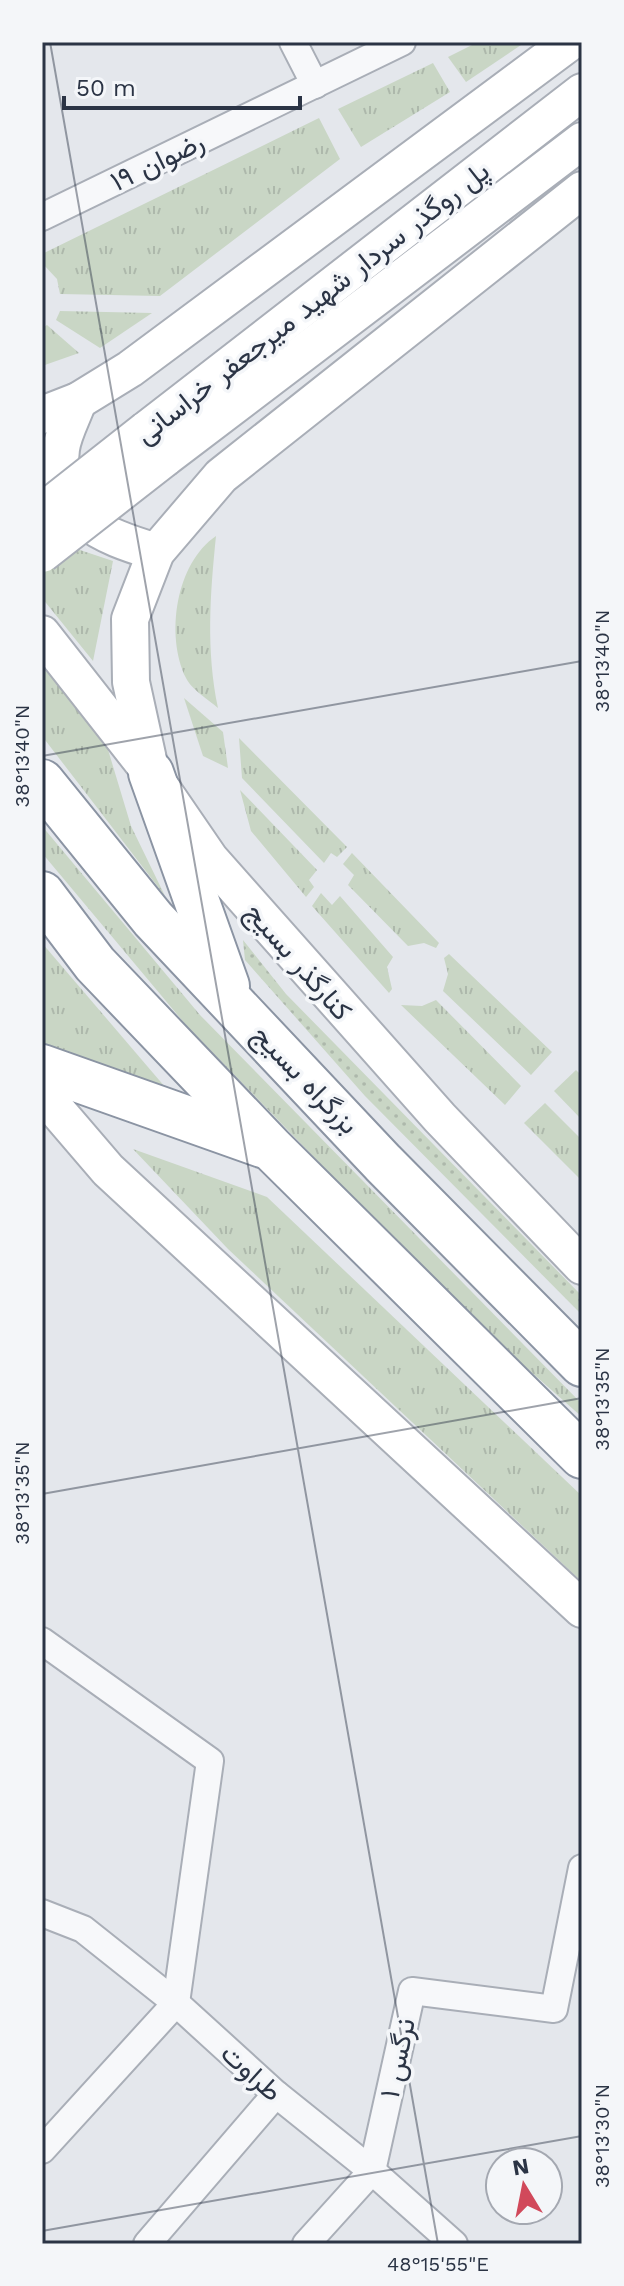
<svg xmlns="http://www.w3.org/2000/svg" width="624" height="2286" viewBox="0 0 624 2286" font-family="'Work Sans',Vazirmatn,sans-serif">
<defs>
<pattern id="grass-tufts" width="24" height="20" patternUnits="userSpaceOnUse" patternTransform="scale(2)"><rect width="24" height="20" fill="#c9d6c5"/><path d="M3 7l-1-3M5 7V3M7 7l1-3M15 17l-1-3M17 17v-4M19 17l1-3" fill="none" stroke="#adb8ab"/></pattern>
<pattern id="park-dots" width="8" height="8" patternUnits="userSpaceOnUse" patternTransform="scale(2)"><rect width="8" height="8" fill="#c9d6c5"/><path d="M2 2h.1M6 6h.1" fill="none" stroke="#adb8ab" stroke-width="1.8" stroke-linecap="round"/></pattern>
</defs>
<rect width="100%" height="100%" fill="#e4e7ec"/>
<!-- grass -->
<g fill="url(#grass-tufts)">
<polygon points="478,42 523,42 524,43 466,82 448,57"/>
<polygon points="433,63 450,92 361,147 338,109"/>
<polygon points="319,118 340,159 160,296 60,294 57,279 42,263 42,254"/>
<polygon points="60,311 152,313 100,348 56,320"/>
<polygon points="47,325 79,353 42,366 42,328"/>
<polygon points="42,505 77,549 113,561 93,661 42,598"/>
<path d="M216 536C210 595 206 650 218 708 209 700 191 689 186 678 165 635 176 563 216 536Z"/>
<polygon points="42,656 103,733 131,826 165,896 42,736"/>
<polygon points="184,698 223,732 228,768 203,756"/>
<polygon points="239,738 347,847 337,857 331,853 324,863 242,778"/>
<polygon points="240,790 317,870 309,880 314,887 306,897 251,831"/>
<polygon points="42,826 200,1015 582,1404 582,1417 469,1317 186,1025 42,853"/>
<polygon points="352,853 439,943 436,948 424,943 408,946 348,885 354,875 343,864"/>
<polygon points="321,893 332,905 340,896 393,957 387,967 392,989 389,993 312,906"/>
<polygon points="42,943 177,1101 42,1046"/>
<polygon points="449,954 552,1052 531,1075 443,991 448,974 444,958"/>
<polygon points="436,1000 521,1086 505,1105 401,1005 422,1006"/>
<polygon points="576,1070 582,1076 582,1120 554,1091"/>
<polygon points="545,1103 582,1140 582,1181 524,1123"/>
<polygon points="133,1149 267,1197 582,1496 582,1582 228,1249"/>
</g>
<!-- park -->
<polygon fill="url(#park-dots)" points="243,940 286,994 582,1296 582,1315 365,1096 245,960"/>
<g fill="none" stroke-linecap="round" stroke-linejoin="round">
<!-- street casing -->
<g stroke="#a9aeb7" stroke-width="30">
<g id="street">
<polyline points="293,42 315,85"/>
<polyline points="42,217 402,42"/>
<polyline points="42,1641 210,1761 176,2003 42,2150"/>
<polyline points="42,1913 83,1929 176,2003 276,2094 372,2171 454,2244"/>
<polyline points="147,2244 276,2094"/>
<polyline points="306,2244 372,2171 412,1991 554,2009 582,1868"/>
</g>
</g>
<!-- secondary casing -->
<g stroke="#a9aeb7" stroke-width="40">
<g id="secondary">
<path d="M78 401C73 416 63 433 61 449 53 518 101 535 156 552"/>
<polyline points="42,415 78,401 130,369 570,42"/>
<polyline points="146,430 582,92"/>
<polyline points="165,458 582,141"/>
<polyline points="42,634 151,773 210,859 440,1118 582,1266"/>
<polyline points="149,764 131,682 130,619 156,552 221,476 582,190"/>
<polyline points="42,1093 108,1170 582,1609"/>
</g>
</g>
<!-- highway casing -->
<g stroke="#8b94a3" stroke-width="48">
<g id="highway">
<polyline points="151,773 227,986"/>
<polyline points="42,782 153,919 383,1163 582,1364"/>
<polyline points="42,894 95,964 272,1149 582,1456"/>
<polyline points="42,1067 262,1145"/>
</g>
</g>
<!-- street -->
<use href="#street" stroke="#f7f8fa" stroke-width="26"/>
<!-- secondary -->
<use href="#secondary" stroke="#fff" stroke-width="36"/>
<!-- highway -->
<use href="#highway" stroke="#fff" stroke-width="44"/>
<!-- secondary-bridge casing -->
<g stroke="#a9aeb7" stroke-width="40" stroke-linecap="butt">
<g id="secondary-bridge">
<polyline points="42,512 146,430"/>
<polyline points="42,554 165,458"/>
</g>
</g>
<!-- secondary-bridge -->
<use href="#secondary-bridge" stroke="#fff" stroke-width="36"/>
</g>
<!-- ticks -->
<path fill="none" stroke="#2b3445" stroke-width="2" stroke-opacity="0.45" d="M50 42 438 2244M42 756 582 661M42 1494 582 1398M42 2231 582 2136"/>
<g text-anchor="middle" stroke-width="7" stroke-linejoin="round" paint-order="stroke">
<!-- street labels -->
<g font-size="28" fill="#2b3445" stroke="#f4f6f9">
<text transform="translate(157 161) rotate(-26)" y="10">رضوان ۱۹</text>
<text transform="translate(312 302) rotate(-38)" y="10">پل روگذر سردار شهید میرجعفر خراسانی</text>
<text transform="translate(299 961) rotate(49)" y="10">کنارگذر بسیج</text>
<text transform="translate(306 1079) rotate(46)" y="10">بزرگراه بسیج</text>
<text transform="translate(397 2058) rotate(-78)" y="10">نرگس ۱</text>
<text transform="translate(252 2072) rotate(42)" y="10">طراوت</text>
</g>
</g>
<!-- border -->
<rect width="624" height="2286" fill="none" stroke="#f4f6f9" stroke-width="88"/>
<!-- north arrow -->
<g transform="translate(524 2186) rotate(350)"><circle r="38" fill="#f4f6f9" stroke="#a4a8b1" stroke-width="2"/>
<path d="M0-6L14 30L0 20L-14 30Z" fill="#d1495b"/>
<text y="-12" font-size="22" font-weight="bold" text-anchor="middle" fill="#2b3445">N</text>
</g>
<!-- scale -->
<path d="M64 96v12h236v-12" fill="none" stroke="#2b3445" stroke-width="4"/>
<text x="76" y="96" font-size="24" fill="#2b3445" stroke="#f4f6f9" stroke-width="6" paint-order="stroke">50 m</text>
<rect x="44" y="44" width="536" height="2198" fill="none" stroke="#2b3445" stroke-width="3"/>
<g font-size="20" text-anchor="middle" fill="#2b3445">
<text transform="translate(602 661) rotate(-90)" y="7">38°13'40"N</text>
<text transform="translate(22 756) rotate(-90)" y="7">38°13'40"N</text>
<text transform="translate(602 1399) rotate(-90)" y="7">38°13'35"N</text>
<text transform="translate(22 1493) rotate(-90)" y="7">38°13'35"N</text>
<text transform="translate(602 2136) rotate(-90)" y="7">38°13'30"N</text>
<text x="438" y="2271">48°15'55"E</text>
</g>
</svg>
